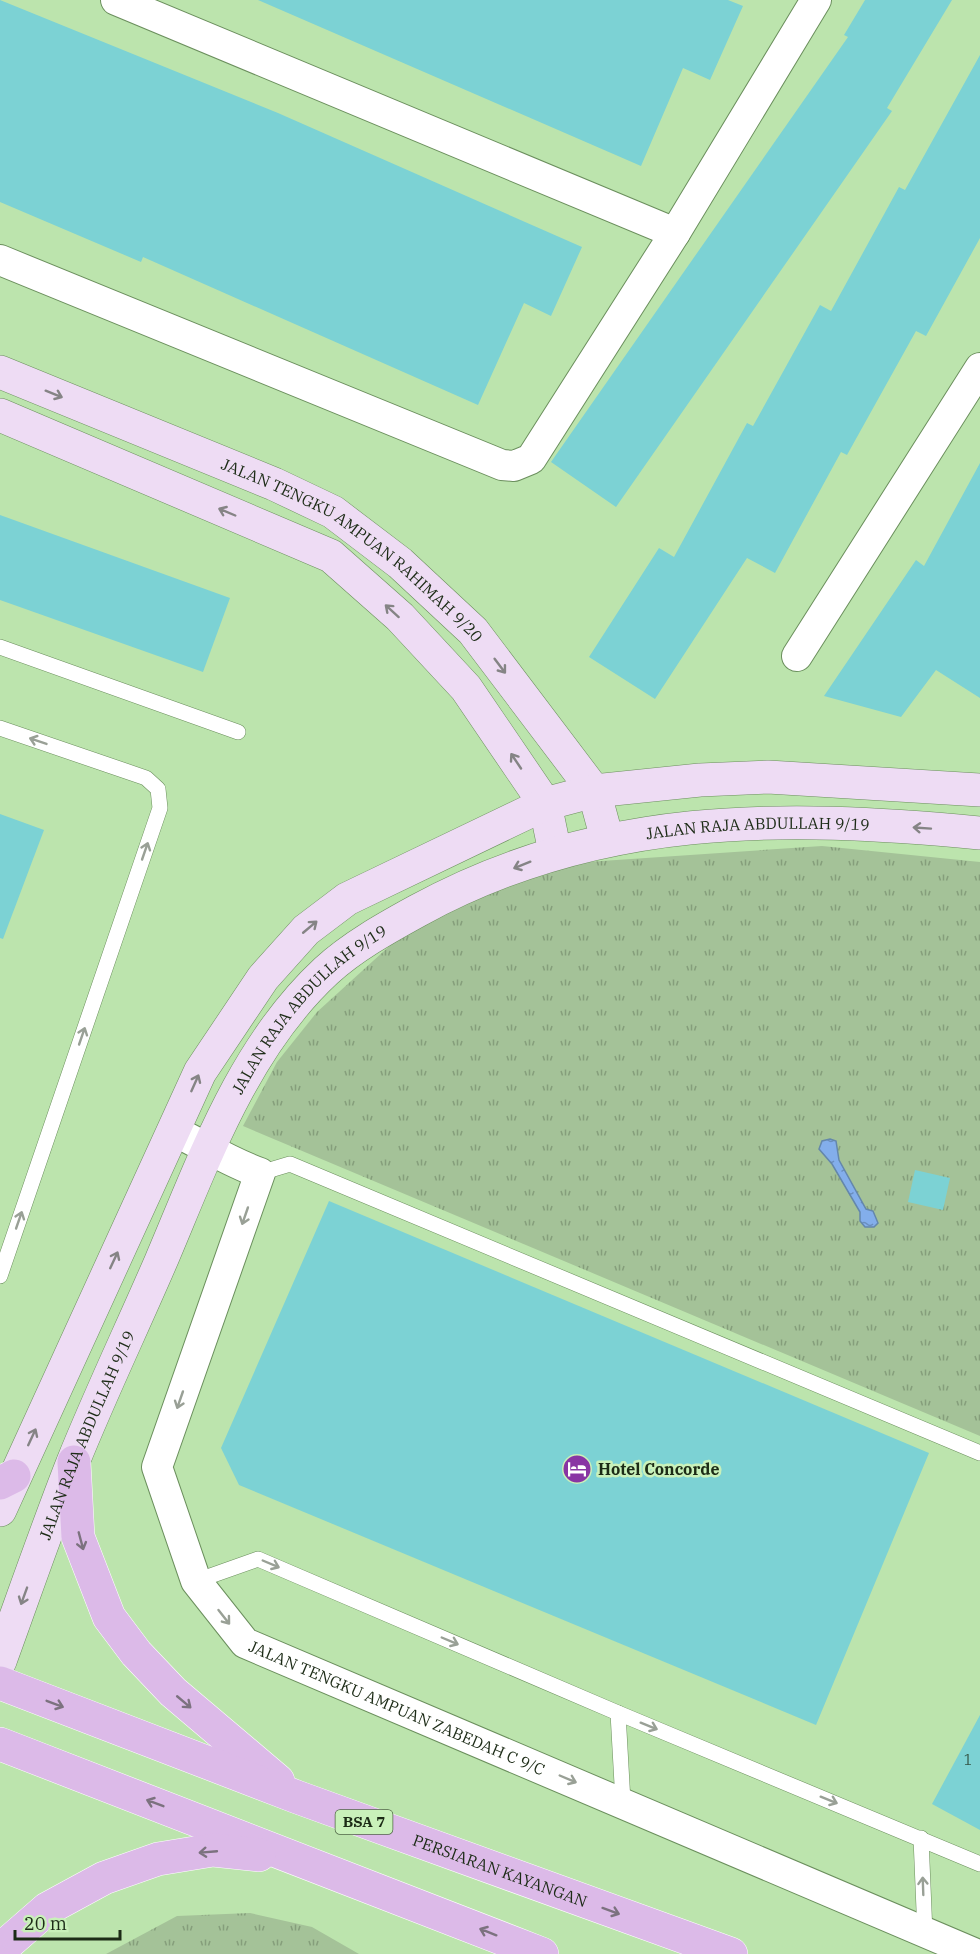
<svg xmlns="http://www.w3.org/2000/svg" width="980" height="1954" viewBox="0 0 980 1954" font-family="'IBM Plex Serif',serif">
<defs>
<pattern id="park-tufts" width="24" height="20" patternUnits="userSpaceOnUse" patternTransform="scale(1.5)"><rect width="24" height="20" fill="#a4c298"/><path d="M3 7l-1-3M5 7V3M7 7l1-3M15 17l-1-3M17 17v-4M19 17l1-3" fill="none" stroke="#859e7b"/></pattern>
<pattern id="water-ripples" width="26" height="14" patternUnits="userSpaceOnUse" patternTransform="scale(1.5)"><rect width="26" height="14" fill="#83aeeb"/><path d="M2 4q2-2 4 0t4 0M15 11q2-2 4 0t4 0" fill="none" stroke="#6a8ebd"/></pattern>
</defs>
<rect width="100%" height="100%" fill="#bce4ad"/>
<!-- park -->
<g fill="url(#park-tufts)">
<polygon points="822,846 980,862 980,1436 243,1126 277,1062 317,1012 395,941 481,895 572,863"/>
<polygon points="250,1913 312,1927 359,1954 106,1954 177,1916"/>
</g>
<!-- water -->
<polygon fill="url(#water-ripples)" stroke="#6487ab" stroke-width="1.5" points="830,1139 836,1141 839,1160 866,1209 873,1211 878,1223 874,1227 865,1227 860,1221 860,1212 832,1164 819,1149 822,1141"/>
<!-- building -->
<g fill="#7cd2d4">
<polygon points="0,0 278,113 582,247 551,316 524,303 478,405 143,257 141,262 0,202"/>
<polygon points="258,0 728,0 743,6 710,80 683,68 641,166"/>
<polygon points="865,0 952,0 887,108 892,111 616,507 551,462 848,37 844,35"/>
<polygon points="980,55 980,238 926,336 916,331 847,455 841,452 775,573 747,558 655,699 589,657 659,548 674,557 747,423 753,426 820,305 831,311 899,187 905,190"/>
<polygon points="980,463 980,698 936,670 901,717 824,696 916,560 924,566"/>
<polygon points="0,515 230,598 203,672 0,600"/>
<polygon points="0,814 44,830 3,939 0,938"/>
<polygon points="915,1170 950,1178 943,1210 908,1202"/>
<polygon points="329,1201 929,1453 816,1725 239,1485 221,1448"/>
<polygon points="980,1715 980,1830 932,1804"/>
</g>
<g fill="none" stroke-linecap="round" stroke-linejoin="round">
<!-- lane casing -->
<g stroke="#6b8f5d" stroke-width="16">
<g id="lane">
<polyline points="0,647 238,732"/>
<polyline points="0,728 146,778 158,789 160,808 0,1276"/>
<polyline points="260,1173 290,1164 980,1453"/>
<polyline points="196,1581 258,1559 618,1713 980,1864"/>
<polyline points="618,1713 623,1802"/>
<polyline points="921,1838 925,1934"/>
</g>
</g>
<!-- street casing -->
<g stroke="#6b8f5d" stroke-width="32">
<g id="street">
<polyline points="116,0 675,233"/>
<polyline points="0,260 502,465 514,466 531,459 675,233 816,0"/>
<polyline points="797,656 980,368"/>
<path id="s1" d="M174 1131C203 1145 229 1162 260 1173L157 1467 196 1581 245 1643 976 1954"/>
</g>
</g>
<!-- secondary casing -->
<g stroke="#6b8f5d" stroke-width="34">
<g id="secondary">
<path id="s2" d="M0 372 274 484 333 512 400 563 473 631 594 791 607 839"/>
<polyline points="0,415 331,556 400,617 466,688 545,804 555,852"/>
<polyline points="0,1510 200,1072 263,978 306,930 347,899 545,804 594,791 700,780 768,777 980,790"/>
<path id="s3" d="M0 1661C24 1595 47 1528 73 1462 100 1395 132 1328 161 1261 204 1160 243 1048 326 971 352 947 386 928 417 911 597 812 781 814 980 833"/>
</g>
</g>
<!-- primary casing -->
<g stroke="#fff" stroke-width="34">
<g id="primary">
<polyline points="74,1462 78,1537 109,1617 136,1653 173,1692 278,1781"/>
<polyline points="0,1483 14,1476"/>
<path id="s4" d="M0 1683 297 1797 731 1954"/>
<polyline points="0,1744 542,1954"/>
<polyline points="0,1950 47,1909 104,1878 158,1859 213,1850 259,1855"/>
</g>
</g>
<!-- lane -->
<use href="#lane" stroke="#fff" stroke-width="15"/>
<!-- street -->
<use href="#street" stroke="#fff" stroke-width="30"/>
<!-- secondary -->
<use href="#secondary" stroke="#eedcf4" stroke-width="33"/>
<!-- primary -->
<use href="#primary" stroke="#dcbae8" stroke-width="33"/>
</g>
<!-- one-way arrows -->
<defs><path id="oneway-shaft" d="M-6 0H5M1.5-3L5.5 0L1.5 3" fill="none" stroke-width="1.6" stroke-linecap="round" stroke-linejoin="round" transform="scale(1.5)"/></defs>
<g stroke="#858485">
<use href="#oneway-shaft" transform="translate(54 394) rotate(22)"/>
<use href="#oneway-shaft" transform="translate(227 512) rotate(-157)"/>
<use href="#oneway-shaft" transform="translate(392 611) rotate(-138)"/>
<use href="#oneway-shaft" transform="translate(500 666) rotate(53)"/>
<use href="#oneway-shaft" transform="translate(516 761) rotate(-124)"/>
<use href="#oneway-shaft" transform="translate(922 828) rotate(-176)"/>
<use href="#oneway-shaft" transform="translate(522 865) rotate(158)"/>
<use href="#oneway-shaft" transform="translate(310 927) rotate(-40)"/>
<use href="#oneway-shaft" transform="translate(195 1083) rotate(-66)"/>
<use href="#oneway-shaft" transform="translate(114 1260) rotate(-65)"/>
<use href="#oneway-shaft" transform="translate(32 1437) rotate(-65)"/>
<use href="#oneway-shaft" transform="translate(24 1596) rotate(110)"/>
</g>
<g stroke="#99a096">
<use href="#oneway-shaft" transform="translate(38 741) rotate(-161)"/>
<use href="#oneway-shaft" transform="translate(145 851) rotate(-71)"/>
<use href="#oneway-shaft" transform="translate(82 1036) rotate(-71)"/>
<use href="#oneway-shaft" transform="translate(245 1216) rotate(109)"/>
<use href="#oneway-shaft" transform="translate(19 1220) rotate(-71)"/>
<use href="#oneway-shaft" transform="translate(180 1400) rotate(109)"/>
<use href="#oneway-shaft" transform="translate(271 1564) rotate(23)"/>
<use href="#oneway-shaft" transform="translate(224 1617) rotate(52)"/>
<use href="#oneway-shaft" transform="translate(450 1641) rotate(23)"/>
<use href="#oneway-shaft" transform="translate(649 1726) rotate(22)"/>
<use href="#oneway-shaft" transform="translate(568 1779) rotate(23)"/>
<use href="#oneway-shaft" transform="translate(829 1800) rotate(22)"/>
<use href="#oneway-shaft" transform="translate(923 1886) rotate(-92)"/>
</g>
<g stroke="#7c727f">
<use href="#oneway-shaft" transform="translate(81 1541) rotate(75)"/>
<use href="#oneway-shaft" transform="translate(184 1702) rotate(40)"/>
<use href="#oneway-shaft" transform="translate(55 1704) rotate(21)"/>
<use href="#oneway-shaft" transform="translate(155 1803) rotate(-159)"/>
<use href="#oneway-shaft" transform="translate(208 1852) rotate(175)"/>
<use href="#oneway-shaft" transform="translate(611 1911) rotate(20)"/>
<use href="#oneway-shaft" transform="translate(488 1932) rotate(-158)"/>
</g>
<!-- icons -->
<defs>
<g id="hotel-disc" transform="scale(1.5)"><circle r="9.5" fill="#8935a4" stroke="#c9f1ba"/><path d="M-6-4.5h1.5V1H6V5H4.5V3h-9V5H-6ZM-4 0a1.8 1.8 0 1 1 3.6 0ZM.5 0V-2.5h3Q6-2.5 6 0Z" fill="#fff"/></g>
</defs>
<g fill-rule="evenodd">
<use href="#hotel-disc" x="577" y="1469"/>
</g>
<g text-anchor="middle" stroke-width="5" stroke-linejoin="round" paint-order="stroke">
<!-- number labels -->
<g font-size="14" fill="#345546">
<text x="968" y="1765">1</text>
</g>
<!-- shield labels -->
<rect fill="#c9f1ba" stroke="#506647" stroke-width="1.5" x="335.5" y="1810" width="57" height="24" rx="4.5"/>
<g font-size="15" font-weight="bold" fill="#1c2b16">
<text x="364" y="1827">BSA 7</text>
</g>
<!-- street labels -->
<g font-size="16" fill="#1c2b16" stroke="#c9f1ba">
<text dy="6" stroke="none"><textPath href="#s2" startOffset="398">JALAN TENGKU AMPUAN RAHIMAH 9/20</textPath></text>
<text dy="6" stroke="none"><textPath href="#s3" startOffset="1232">JALAN RAJA ABDULLAH 9/19</textPath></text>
<text dy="6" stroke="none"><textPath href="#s3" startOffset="728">JALAN RAJA ABDULLAH 9/19</textPath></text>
<text dy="6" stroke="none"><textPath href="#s3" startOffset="242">JALAN RAJA ABDULLAH 9/19</textPath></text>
<text dy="6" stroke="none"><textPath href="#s1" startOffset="772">JALAN TENGKU AMPUAN ZABEDAH C 9/C</textPath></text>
<text dy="6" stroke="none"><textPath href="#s4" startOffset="534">PERSIARAN KAYANGAN</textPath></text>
</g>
<!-- poi labels -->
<g font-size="16" font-weight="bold" fill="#1c2b16" stroke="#c9f1ba" text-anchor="start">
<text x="598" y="1475">Hotel Concorde</text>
</g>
</g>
<!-- scale -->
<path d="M15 1930v9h105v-9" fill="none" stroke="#1c2b16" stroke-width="3"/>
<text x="24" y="1930" font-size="18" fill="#1c2b16" stroke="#c9f1ba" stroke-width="4.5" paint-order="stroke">20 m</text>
</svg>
